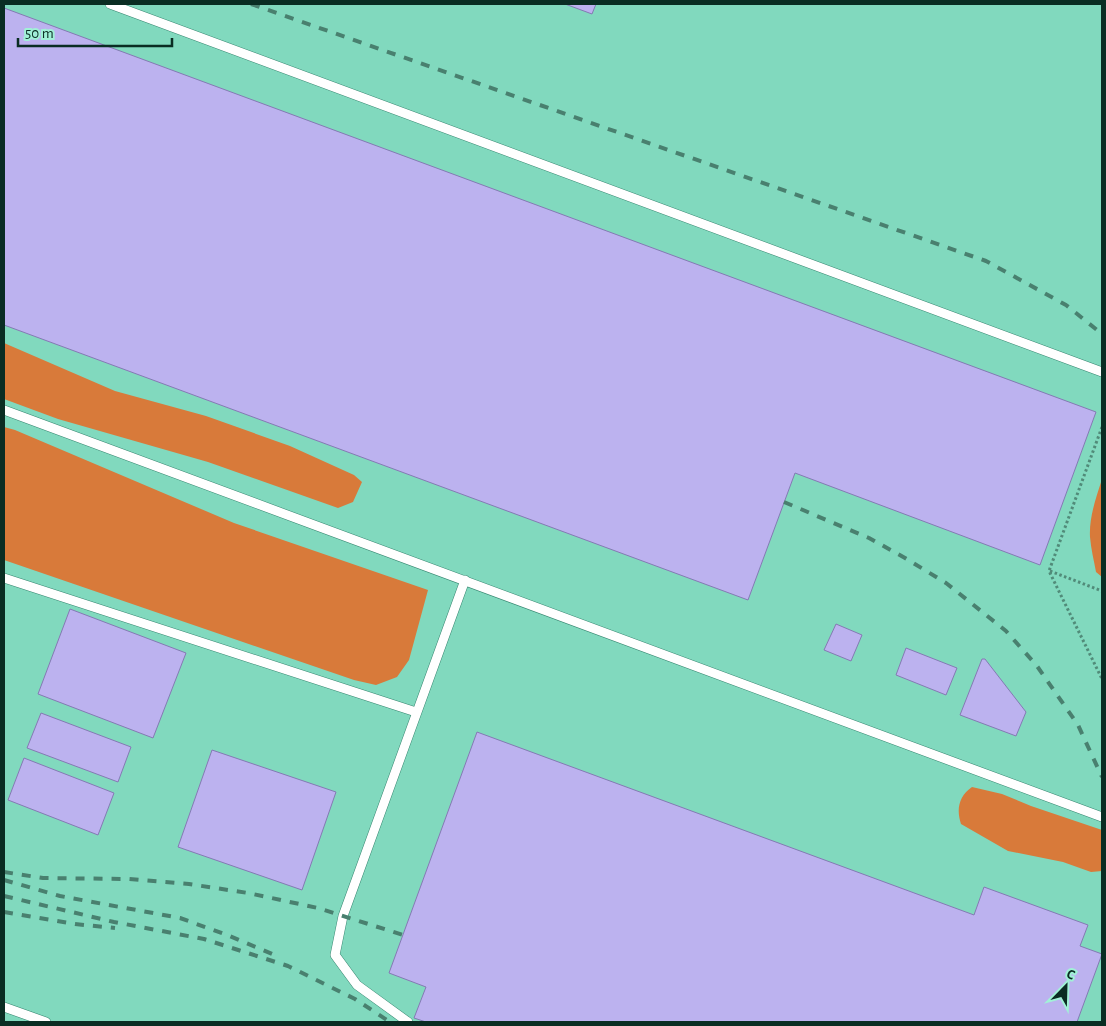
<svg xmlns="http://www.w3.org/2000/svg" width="1106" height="1026" viewBox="0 0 1106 1026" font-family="'Alegreya Sans',sans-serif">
<rect width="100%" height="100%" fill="#94e3ca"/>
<!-- built -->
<rect fill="#81d9be" x="4" y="4" width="1098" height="1018"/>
<!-- forest -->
<g fill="#d87a3a">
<polygon points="4,343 115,391 206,416 290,446 354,475 362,482 353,502 338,508 208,462 58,419 4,399"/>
<polygon points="4,427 15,430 234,523 428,590 409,660 397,677 376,685 354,680 4,560"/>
<path d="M1102 479V577L1096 572C1094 561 1091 549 1090 537 1089 517 1096 498 1102 479Z"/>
<path d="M972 787 1002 794 1031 806 1102 830V871L1091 872 1063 862 1008 851 961 824C956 809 959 796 972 787Z"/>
</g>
<!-- building -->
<g fill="#bcb2ef" stroke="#847ab3">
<polygon points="565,4 596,4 592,14"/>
<polygon points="4,8 1096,412 1040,565 795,473 748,600 4,325"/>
<polygon points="70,609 186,653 153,738 38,694"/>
<polygon points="836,624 862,635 851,661 824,650"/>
<polygon points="906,648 957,668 946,695 896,675"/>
<polygon points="982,659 985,659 1026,712 1016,736 960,715"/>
<polygon points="41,713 131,747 118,782 27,748"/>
<polygon points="477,732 974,915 984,887 1088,925 1080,946 1102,954 1077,1022 426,1022 414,1018 426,987 389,973"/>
<polygon points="212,750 336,792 302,890 178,847"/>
<polygon points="24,758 114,793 98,835 8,800"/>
</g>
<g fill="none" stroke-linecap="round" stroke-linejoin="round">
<!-- lane casing -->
<g stroke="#368670" stroke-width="10">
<g id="lane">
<polyline points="110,4 1102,372"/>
<polyline points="4,410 1102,817"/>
<polyline points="4,578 416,712"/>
<polyline points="4,1007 46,1022"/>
<polyline points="408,1022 357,985 335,955 343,916 465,580"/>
</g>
</g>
<!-- path -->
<g stroke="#518b79" stroke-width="3" stroke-dasharray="2.5 2.5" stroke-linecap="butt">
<polyline points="1102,427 1049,571 1102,679"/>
<polyline points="1050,571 1102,591"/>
</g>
<!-- lane -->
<use href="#lane" stroke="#fff" stroke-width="9"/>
<!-- rail -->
<g stroke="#49806f" stroke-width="4" stroke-dasharray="9 9" stroke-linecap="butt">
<polyline points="251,4 986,261 1066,305 1102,334"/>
<polyline points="784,502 869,538 905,558 946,583 1006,631 1037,666 1078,725 1102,777"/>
<polyline points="4,872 43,878 129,879 189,884 248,893 318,908 403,935"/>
<polyline points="4,880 60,896 180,918 227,935 277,956"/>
<polyline points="4,896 114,922 204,939 288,966 355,999 390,1022"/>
<polyline points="4,912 75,924 115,928"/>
</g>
</g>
<!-- border -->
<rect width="1106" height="1026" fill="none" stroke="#0a2d23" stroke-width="10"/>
<!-- north arrow -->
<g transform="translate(1066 986) rotate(23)" stroke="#a1f1d7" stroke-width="4" paint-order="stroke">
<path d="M0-4L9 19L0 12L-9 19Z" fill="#0a2d23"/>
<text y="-8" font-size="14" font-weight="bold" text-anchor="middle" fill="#0a2d23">С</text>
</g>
<!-- scale -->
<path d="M18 38v8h154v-8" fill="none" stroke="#0a2d23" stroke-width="2.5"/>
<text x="25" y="38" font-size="15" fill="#0a2d23" stroke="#a1f1d7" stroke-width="4" paint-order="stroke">50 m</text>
</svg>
